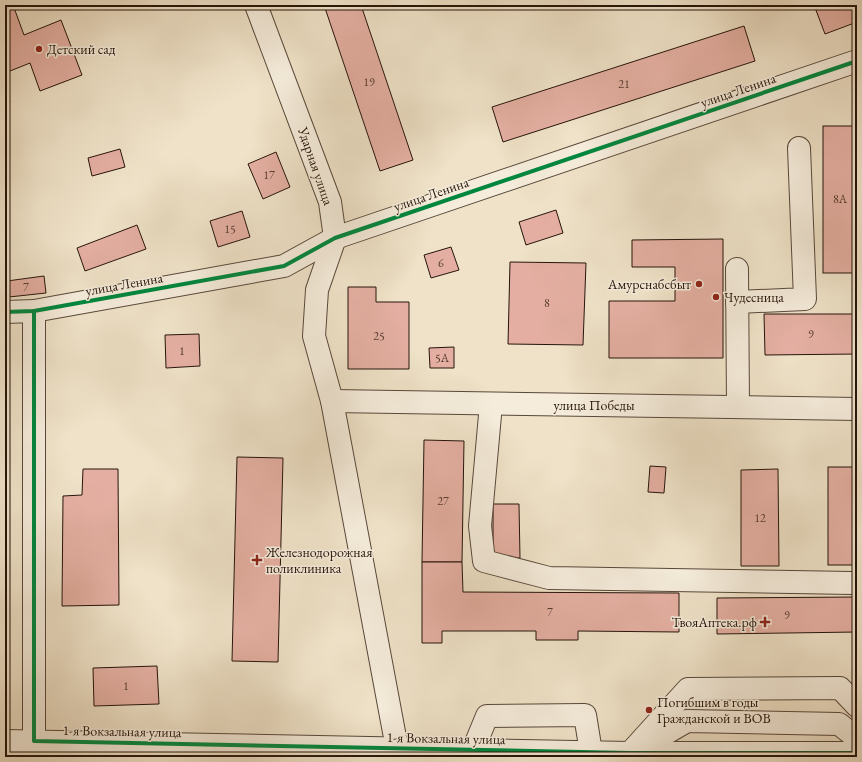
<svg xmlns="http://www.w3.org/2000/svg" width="862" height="762" viewBox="0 0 862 762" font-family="'EB Garamond',serif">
<rect width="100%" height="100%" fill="#efe2c8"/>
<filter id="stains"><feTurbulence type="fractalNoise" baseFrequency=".005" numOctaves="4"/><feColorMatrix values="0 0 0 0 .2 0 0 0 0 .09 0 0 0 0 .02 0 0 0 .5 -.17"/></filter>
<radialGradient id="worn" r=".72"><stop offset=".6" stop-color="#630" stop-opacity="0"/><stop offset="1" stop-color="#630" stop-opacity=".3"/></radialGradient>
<!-- building -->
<g fill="#e4afa2" stroke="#26140a">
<polygon points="10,5 13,5 24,35 61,20 82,75 40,91 30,63 5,73 5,7"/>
<polygon points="324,5 361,5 413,160 380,171"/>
<polygon points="814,5 856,5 857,22 825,34"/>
<polygon points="744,26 755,61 503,142 492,107"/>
<polygon points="5,90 10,102 5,104"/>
<rect x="823" y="126" width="34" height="147"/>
<polygon points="120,149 125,167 92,176 88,158"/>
<polygon points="276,152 290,187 263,199 248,164"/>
<polygon points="556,210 563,233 526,245 519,222"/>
<polygon points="242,211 250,237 218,247 210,221"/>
<polygon points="137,225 146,249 85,271 77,248"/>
<polygon points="723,239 723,358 609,358 609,301 675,301 675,267 632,267 632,240"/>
<polygon points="451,247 459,270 431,278 424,255"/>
<polygon points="510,262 586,263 583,345 508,344"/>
<polygon points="44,276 46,293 9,297 7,281"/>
<polygon points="348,287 376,287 376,302 409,302 409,369 348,369"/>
<polygon points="764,314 857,314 857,354 765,355"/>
<polygon points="199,334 200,366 166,368 165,335"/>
<polygon points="454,347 454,368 430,368 429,348"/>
<polygon points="424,440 464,441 462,562 422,562"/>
<polygon points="237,457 283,458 278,662 232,661"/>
<polygon points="650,466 666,467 664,493 648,492"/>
<rect x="828" y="467" width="29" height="98"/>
<polygon points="83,469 118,469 119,605 62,606 63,496 82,495"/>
<polygon points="778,469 779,566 741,566 741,470"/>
<polygon points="493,504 519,504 520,558 493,559"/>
<polygon points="422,562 462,562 463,592 679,593 679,632 578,631 578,640 536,640 536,631 442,631 442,643 422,643"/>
<polygon points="857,597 857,632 717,634 717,598"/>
<polygon points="157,666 159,704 94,706 93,668"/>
</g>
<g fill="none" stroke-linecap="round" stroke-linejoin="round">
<!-- minor casing -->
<g stroke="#58483a" stroke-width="24">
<g id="minor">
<polyline points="256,5 330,202 335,238 317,290 314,336 332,401 397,748"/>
<polyline points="737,269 738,406"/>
<polyline points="737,302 805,299 799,148"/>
<polyline points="34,311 34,741"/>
<polyline points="5,312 34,311 284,266 335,238 857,61"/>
<polyline points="332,401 857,409"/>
<polyline points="491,404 480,526 484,561 549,578 852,583"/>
<polyline points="5,741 630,753 857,753"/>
<polyline points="649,743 687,721 839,724 857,738"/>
<polyline points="473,750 487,716 585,715 591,752"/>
<polyline points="630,753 688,689 840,688 857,706"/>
</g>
</g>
<!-- minor -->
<use href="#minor" stroke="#f5ecdb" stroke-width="22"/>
<!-- cycleway casing -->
<g stroke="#f5ecdb" stroke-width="6">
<g id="cycleway">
<polyline points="34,311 34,741 630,753 857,753"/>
<polyline points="5,312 34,311 284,266 335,238 857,61"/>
</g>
</g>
<!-- cycleway -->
<use href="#cycleway" stroke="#00873e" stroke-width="4"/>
</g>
<!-- markers -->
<g fill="#8f2418" stroke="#f5ecdb" stroke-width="1.5">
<circle cx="39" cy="49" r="4"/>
<circle cx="699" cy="284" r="4"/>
<circle cx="716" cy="297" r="4"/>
<path d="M255 554h4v4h4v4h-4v4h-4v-4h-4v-4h4z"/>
<path d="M763 616h4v4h4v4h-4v4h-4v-4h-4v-4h4z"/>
<circle cx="649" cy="710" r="4"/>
</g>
<g text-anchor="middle" stroke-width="3" stroke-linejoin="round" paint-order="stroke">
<!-- number labels -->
<g font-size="12" fill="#563b30">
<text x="369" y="86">19</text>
<text x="624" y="88">21</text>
<text x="269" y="179">17</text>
<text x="840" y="203">8А</text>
<text x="230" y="233">15</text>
<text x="441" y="267">6</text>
<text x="26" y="291">7</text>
<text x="547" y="307">8</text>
<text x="811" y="338">9</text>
<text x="379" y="340">25</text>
<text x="182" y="355">1</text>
<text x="442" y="362">5А</text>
<text x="443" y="505">27</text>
<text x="760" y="522">12</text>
<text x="550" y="616">7</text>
<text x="787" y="619">9</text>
<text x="126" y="690">1</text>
</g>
<!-- poi labels -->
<g font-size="14" fill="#26140a" stroke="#f5ecdb" text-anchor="start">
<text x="47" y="54">Детский сад</text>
<text x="691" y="289" text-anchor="end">Амурснабсбыт</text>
<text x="724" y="302">Чудесница</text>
<text x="266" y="557">Железнодорожная<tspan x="266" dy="16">поликлиника</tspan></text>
<text x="757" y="627" text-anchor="end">ТвояАптека.рф</text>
<text x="657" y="707">Погибшим в годы<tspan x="657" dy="16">Гражданской и ВОВ</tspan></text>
</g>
<!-- street labels -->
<g font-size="14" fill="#26140a" stroke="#f5ecdb">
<text transform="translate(738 90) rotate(-19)" y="5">улица Ленина</text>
<text transform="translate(316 166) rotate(71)" y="5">Ударная улица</text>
<text transform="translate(431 194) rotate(-19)" y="5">улица Ленина</text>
<text transform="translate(124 284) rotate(-10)" y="5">улица Ленина</text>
<text x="594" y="410">улица Победы</text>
<text transform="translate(122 731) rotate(1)" y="5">1-я Вокзальная улица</text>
<text transform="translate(446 738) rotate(1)" y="5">1-я Вокзальная улица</text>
</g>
</g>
<!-- margin -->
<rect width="862" height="762" fill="none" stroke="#efe2c8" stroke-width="20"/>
<rect x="6" y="6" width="850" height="750" fill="none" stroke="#26140a" stroke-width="2"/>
<rect x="10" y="10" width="842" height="742" fill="none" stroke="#26140a"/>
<rect width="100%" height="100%" filter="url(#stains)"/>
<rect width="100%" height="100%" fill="url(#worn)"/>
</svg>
